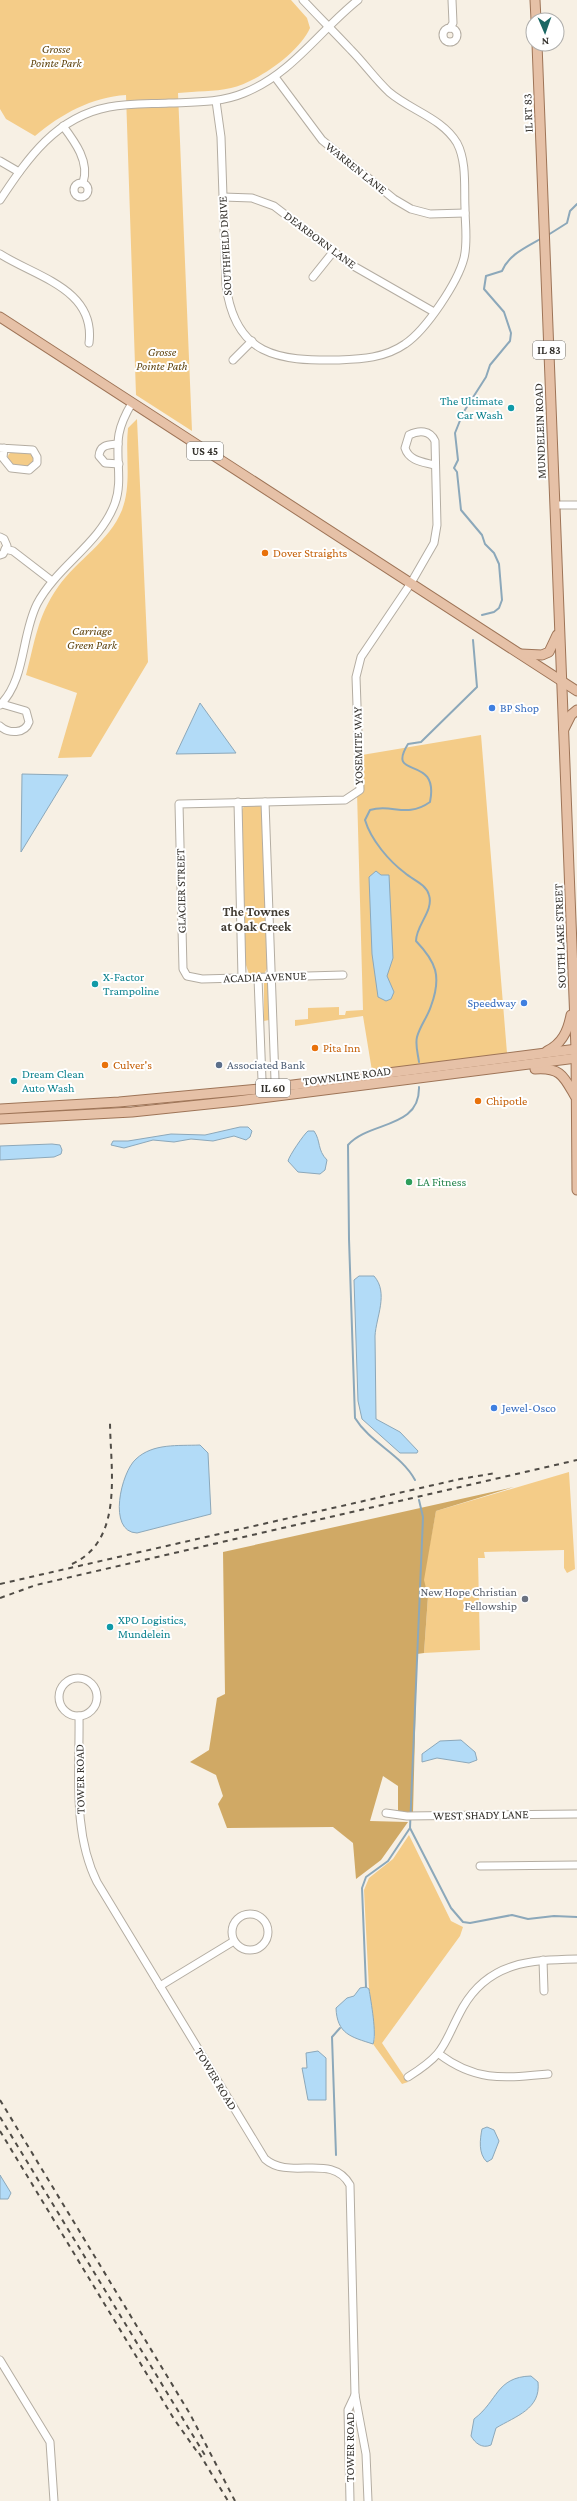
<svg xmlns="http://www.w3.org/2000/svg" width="577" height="2501" viewBox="0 0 577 2501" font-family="'Crimson Pro',serif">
<rect width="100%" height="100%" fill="#f7f0e4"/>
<!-- green -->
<g fill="#f4cc88">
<path d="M0 0H291L307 18 310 28C299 53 257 82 231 88 214 92 196 91 178 93L192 431 136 395 126 95C92 97 61 114 35 136L6 119 0 109Z"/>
<path d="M137 419 148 662 91 757 58 758 77 693 26 675C35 642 37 617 58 587 77 560 109 542 122 510 132 484 125 456 128 428Z"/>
<polygon points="13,451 31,453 34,456 34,463 28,467 11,465 7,458 9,454"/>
<polygon points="481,735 507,1053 372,1071 363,1016 295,1026 295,1020 308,1019 308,1008 339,1007 339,1015 345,1015 346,1011 363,1010 356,756"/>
<polygon points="258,805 261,807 263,815 268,967 264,974 249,974 245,962 240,814 244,806"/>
<polygon points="264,983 269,983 269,1020 264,1021"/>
<polygon points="569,1472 575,1569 567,1573 564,1568 564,1550 484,1552 485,1558 478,1558 480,1650 424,1653 428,1596 423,1580 436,1511"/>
<polygon points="409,1835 451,1921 463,1927 460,1936 382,2043 408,2082 402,2084 373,2044 375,2038 369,1989 364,1890 369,1878 393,1859"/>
</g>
<!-- forest -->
<polygon fill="#d0a965" points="514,1487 436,1511 424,1580 428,1596 424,1653 417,1654 413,1813 398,1814 398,1786 383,1776 370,1821 408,1822 381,1860 356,1879 353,1843 333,1827 227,1828 218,1804 223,1796 216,1775 190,1762 209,1750 217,1698 225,1694 223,1552"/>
<!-- water -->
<g fill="#b2dbf7" stroke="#8ca8ba">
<polygon points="200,703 236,753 176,754"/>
<polygon points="22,774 68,775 21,852"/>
<polygon points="376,871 381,875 389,875 393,958 387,976 394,992 391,999 386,1001 378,997 372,954 369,877"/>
<polygon points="240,1127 248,1127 252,1131 250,1137 246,1140 234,1136 213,1141 191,1139 174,1142 153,1140 124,1148 111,1145 113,1141 128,1141 171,1134 205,1135"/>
<path d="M308 1131H314C321 1141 317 1150 327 1160L325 1170 320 1174 298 1172 288 1161C289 1156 304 1134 308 1131Z"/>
<polygon points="52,1144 60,1145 62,1150 61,1154 54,1157 0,1160 0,1146"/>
<path d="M359 1276H374C389 1293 376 1317 375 1336L376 1419 400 1432 418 1451 417 1453H400L362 1419 358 1401 354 1280Z"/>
<path d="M200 1445 208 1453 211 1514 137 1533C107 1532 121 1472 136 1459 153 1443 178 1446 200 1445Z"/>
<polygon points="461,1740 475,1752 477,1760 469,1763 437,1758 422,1762 422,1754 440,1741"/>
<path d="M366 1987 369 1989C371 2002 377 2034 373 2044 351 2037 337 2034 336 2008L347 1998 354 1996 360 1988Z"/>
<polygon points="318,2051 326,2058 326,2100 308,2100 302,2068 307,2068 306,2053"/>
<path d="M487 2127 494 2130 499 2141 492 2159 487 2162C478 2154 480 2139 482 2129Z"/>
<polygon points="0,2175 11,2193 8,2199 0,2199"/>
<path d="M531 2376 538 2382C541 2409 516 2416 496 2428L491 2445C482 2449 475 2443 471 2436L474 2419C498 2401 496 2377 531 2376Z"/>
</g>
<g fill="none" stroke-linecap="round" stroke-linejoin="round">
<!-- stream -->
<g stroke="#8ca8ba" stroke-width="2">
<polyline points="548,235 567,223 570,211 577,204"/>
<path d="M482 615 494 612 499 608 502 600 499 564 494 553 485 544 482 535 461 510 457 472 454 468 458 460 455 433 463 413 486 377 490 365 510 341 511 333 504 312 484 289 486 276 502 271C509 254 527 247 542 238"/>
<path d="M419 1062C418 1054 415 1045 417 1037 420 1026 428 1016 431 1006 442 976 436 962 416 941 416 925 434 911 429 895 426 884 413 880 405 873 389 861 371 840 365 820L370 810C392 803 406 819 430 802 440 753 385 781 408 744L421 742 477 687 473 640"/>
<path d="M415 1480C401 1454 370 1443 355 1418L349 1239 348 1145C369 1121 420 1129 419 1087"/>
<polyline points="419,1500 423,1517 410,1828 451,1908 463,1922 470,1923 512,1915 528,1919 554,1916 577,1917"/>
<polyline points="366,1987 362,1888 366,1877 388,1861 410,1828"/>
<polyline points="336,2155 332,2037 340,2028"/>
</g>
<!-- minor casing -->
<g stroke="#b4ada2" stroke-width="9">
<g id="minor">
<circle cx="450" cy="35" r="7"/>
<polyline points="450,28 453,23 452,0"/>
<polyline points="275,77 322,140 394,199 411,209 430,214 465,213"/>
<path d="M216 101 221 137 226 285C235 356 278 361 339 360 362 359 385 358 405 344 426 330 458 282 464 258 468 242 465 224 465 208 464 188 467 162 457 143 442 118 410 110 389 92 375 79 364 63 351 50 335 33 319 17 303 0"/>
<path d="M63 126C75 142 90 162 83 183"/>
<polyline points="0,161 19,172"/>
<circle cx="81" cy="190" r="7"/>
<polyline points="223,197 252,198 274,206 350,264 434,312"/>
<path d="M0 200C28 158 56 117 109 107 129 103 149 104 169 103 195 102 220 103 244 93 292 74 319 31 358 0"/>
<path d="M0 254C36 277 96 289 89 343"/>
<polyline points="313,277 333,252"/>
<polyline points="233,360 252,341"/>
<path d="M118 444C109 445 100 444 99 456L105 463 119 464"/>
<polyline points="0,448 33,450 37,457 37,463 29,470 11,468 3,458 4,448"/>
<polyline points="555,505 577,505"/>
<polyline points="0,537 4,539 7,546 3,554 0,555"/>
<polyline points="5,549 13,551 52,581"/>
<path d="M0 705C26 679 21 636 37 604 57 566 100 544 115 503 123 481 115 457 119 434 121 423 126 413 132 403"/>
<path d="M0 726C9 734 25 734 29 722L26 711 2 704"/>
<polyline points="238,802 242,978"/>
<path d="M343 975 202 979 187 976 183 969 179 804 345 800 360 790 356 677 361 657 411 583 434 543 437 525 435 441C430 430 419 430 409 435L405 448C409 461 423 462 434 465"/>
<polyline points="258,978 262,1080 269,1088 275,1080 265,802"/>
<circle cx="78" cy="1697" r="19"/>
<path d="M79 1716C80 1770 72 1832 97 1882L265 2159C290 2181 332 2152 350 2185L355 2395 366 2454 368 2501"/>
<polyline points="386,1813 407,1816 577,1814"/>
<polyline points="480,1866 577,1865"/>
<circle cx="250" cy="1932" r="18"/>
<polyline points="543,1960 544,1991"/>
<polyline points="160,1986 234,1941"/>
<path d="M439 2054C476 2082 504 2078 548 2074"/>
<path d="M408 2077C448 2052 442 2045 463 2007 489 1962 530 1960 577 1959"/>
<polyline points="0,2360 50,2442 54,2501"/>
<polyline points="350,2501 348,2410 355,2395"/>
</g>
</g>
<!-- major casing -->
<g stroke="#9e7457" stroke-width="11">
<g id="major">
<polyline points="535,0 536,20"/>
<polyline points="537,44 576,1049 577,1190"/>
<polyline points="0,317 577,691"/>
<polyline points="521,654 542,655 549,652 557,635"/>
<polyline points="564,729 571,715 577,710"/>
<path d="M547 1051C562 1044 568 1031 571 1015"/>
<path d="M535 1069C561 1067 564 1077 575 1096"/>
<polyline points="0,1109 119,1102 269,1088 577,1049"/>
<polyline points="0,1119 132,1112 237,1101 577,1058"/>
</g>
</g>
<!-- minor -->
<use href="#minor" stroke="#fff" stroke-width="7"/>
<!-- major -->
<use href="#major" stroke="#e6c1a7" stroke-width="9"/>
<!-- rail -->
<g stroke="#504c46" stroke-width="2" stroke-dasharray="5 5" stroke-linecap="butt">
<path d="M72 1564C125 1540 110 1468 110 1421"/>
<polyline points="0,1584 460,1479 496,1473"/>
<polyline points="0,1598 36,1585 577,1460"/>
<polyline points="0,2100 190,2414 235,2501"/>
<polyline points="0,2117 206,2457"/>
<polyline points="0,2131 174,2419 198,2453"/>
<polyline points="199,2453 228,2501"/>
</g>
</g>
<!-- markers -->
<g fill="#0f9aa8" stroke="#fff" stroke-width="1.5">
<circle cx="511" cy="408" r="4"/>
<circle cx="95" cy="984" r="4"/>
<circle cx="14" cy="1081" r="4"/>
<circle cx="110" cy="1627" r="4"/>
</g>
<g fill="#e8710a" stroke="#fff" stroke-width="1.5">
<circle cx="265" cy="553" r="4"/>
<circle cx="315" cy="1048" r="4"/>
<circle cx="105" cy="1065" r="4"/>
<circle cx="478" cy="1101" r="4"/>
</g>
<g fill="#3f7fe0" stroke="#fff" stroke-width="1.5">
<circle cx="492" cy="708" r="4"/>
<circle cx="524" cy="1003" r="4"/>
<circle cx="494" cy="1408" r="4"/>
</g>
<circle fill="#5c6f8a" stroke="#fff" stroke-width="1.5" cx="219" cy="1065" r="4"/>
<circle fill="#2e9e5b" stroke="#fff" stroke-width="1.5" cx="409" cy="1182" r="4"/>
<circle fill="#6b7280" stroke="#fff" stroke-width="1.5" cx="525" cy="1599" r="4"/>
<g text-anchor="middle" stroke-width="4" stroke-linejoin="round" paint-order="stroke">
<!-- shield labels -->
<g fill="#fff" stroke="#72706c" stroke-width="1">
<rect x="533" y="341" width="32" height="18" rx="3"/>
<rect x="187" y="442" width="36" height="18" rx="3"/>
<rect x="256" y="1079" width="34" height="18" rx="3"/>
</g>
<g font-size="11" font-weight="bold" fill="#35322d">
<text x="549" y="354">IL 83</text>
<text x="205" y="455">US 45</text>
<text x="273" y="1092">IL 60</text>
</g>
<!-- park labels -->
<g font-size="12" font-style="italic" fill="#614611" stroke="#fff">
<text x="56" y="53">Grosse<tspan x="56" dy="14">Pointe Park</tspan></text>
<text x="162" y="356">Grosse<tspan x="162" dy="14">Pointe Path</tspan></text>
<text x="92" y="635">Carriage<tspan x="92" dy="14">Green Park</tspan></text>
</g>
<!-- street labels -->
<g font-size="12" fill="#35322d" stroke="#fff">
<text transform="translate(528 113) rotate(-92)" y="4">IL RT 83</text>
<text transform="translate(356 168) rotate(39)" y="4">WARREN LANE</text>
<text transform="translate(320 240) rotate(37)" y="4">DEARBORN LANE</text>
<text transform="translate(225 246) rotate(-93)" y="4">SOUTHFIELD DRIVE</text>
<text transform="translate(540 431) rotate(-92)" y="4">MUNDELEIN ROAD</text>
<text transform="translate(358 746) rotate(-91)" y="4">YOSEMITE WAY</text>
<text transform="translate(181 891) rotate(-91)" y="4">GLACIER STREET</text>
<text transform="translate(560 936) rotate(-92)" y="4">SOUTH LAKE STREET</text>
<text transform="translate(265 977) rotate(-2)" y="4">ACADIA AVENUE</text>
<text transform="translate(347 1076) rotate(-7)" y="4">TOWNLINE ROAD</text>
<text transform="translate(80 1779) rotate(-91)" y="4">TOWER ROAD</text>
<text transform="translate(481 1815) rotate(-1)" y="4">WEST SHADY LANE</text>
<text transform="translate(216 2079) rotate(59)" y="4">TOWER ROAD</text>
<text transform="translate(350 2447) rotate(-90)" y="4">TOWER ROAD</text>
</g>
<!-- culture labels -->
<g font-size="12" fill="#0d838f" stroke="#fff" text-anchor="start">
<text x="503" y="405" text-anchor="end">The Ultimate<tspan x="503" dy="14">Car Wash</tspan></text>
<text x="103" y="981">X-Factor<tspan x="103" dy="14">Trampoline</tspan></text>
<text x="22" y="1078">Dream Clean<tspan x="22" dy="14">Auto Wash</tspan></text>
<text x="118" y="1624">XPO Logistics,<tspan x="118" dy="14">Mundelein</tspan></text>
</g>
<!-- food labels -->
<g font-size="12" fill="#c56008" stroke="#fff" text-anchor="start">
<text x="273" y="557">Dover Straights</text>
<text x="323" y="1052">Pita Inn</text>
<text x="113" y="1069">Culver's</text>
<text x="486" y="1105">Chipotle</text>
</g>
<!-- shop labels -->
<g font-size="12" fill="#366cbe" stroke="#fff" text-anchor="start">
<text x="500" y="712">BP Shop</text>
<text x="516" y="1007" text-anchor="end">Speedway</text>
<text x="502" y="1412">Jewel-Osco</text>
</g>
<!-- service labels -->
<g font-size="12" fill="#4e5e75" stroke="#fff" text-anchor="start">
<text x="227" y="1069">Associated Bank</text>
</g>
<!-- leisure labels -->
<g font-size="12" fill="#27864d" stroke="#fff" text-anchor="start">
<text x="417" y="1186">LA Fitness</text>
</g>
<!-- worship labels -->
<g font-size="12" fill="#5b616d" stroke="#fff" text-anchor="end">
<text x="517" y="1596">New Hope Christian<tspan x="517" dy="14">Fellowship</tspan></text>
</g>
<!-- neighbourhood labels -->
<g font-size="13" font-weight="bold" fill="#433d34" stroke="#fff">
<text x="256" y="916">The Townes<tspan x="256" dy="15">at Oak Creek</tspan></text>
</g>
</g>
<!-- north arrow -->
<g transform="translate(545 32) rotate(178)"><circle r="19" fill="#ffffff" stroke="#aeadab"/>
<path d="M0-3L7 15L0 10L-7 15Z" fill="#1a6763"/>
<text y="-6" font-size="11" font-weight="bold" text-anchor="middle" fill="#35322d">N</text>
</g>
</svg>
